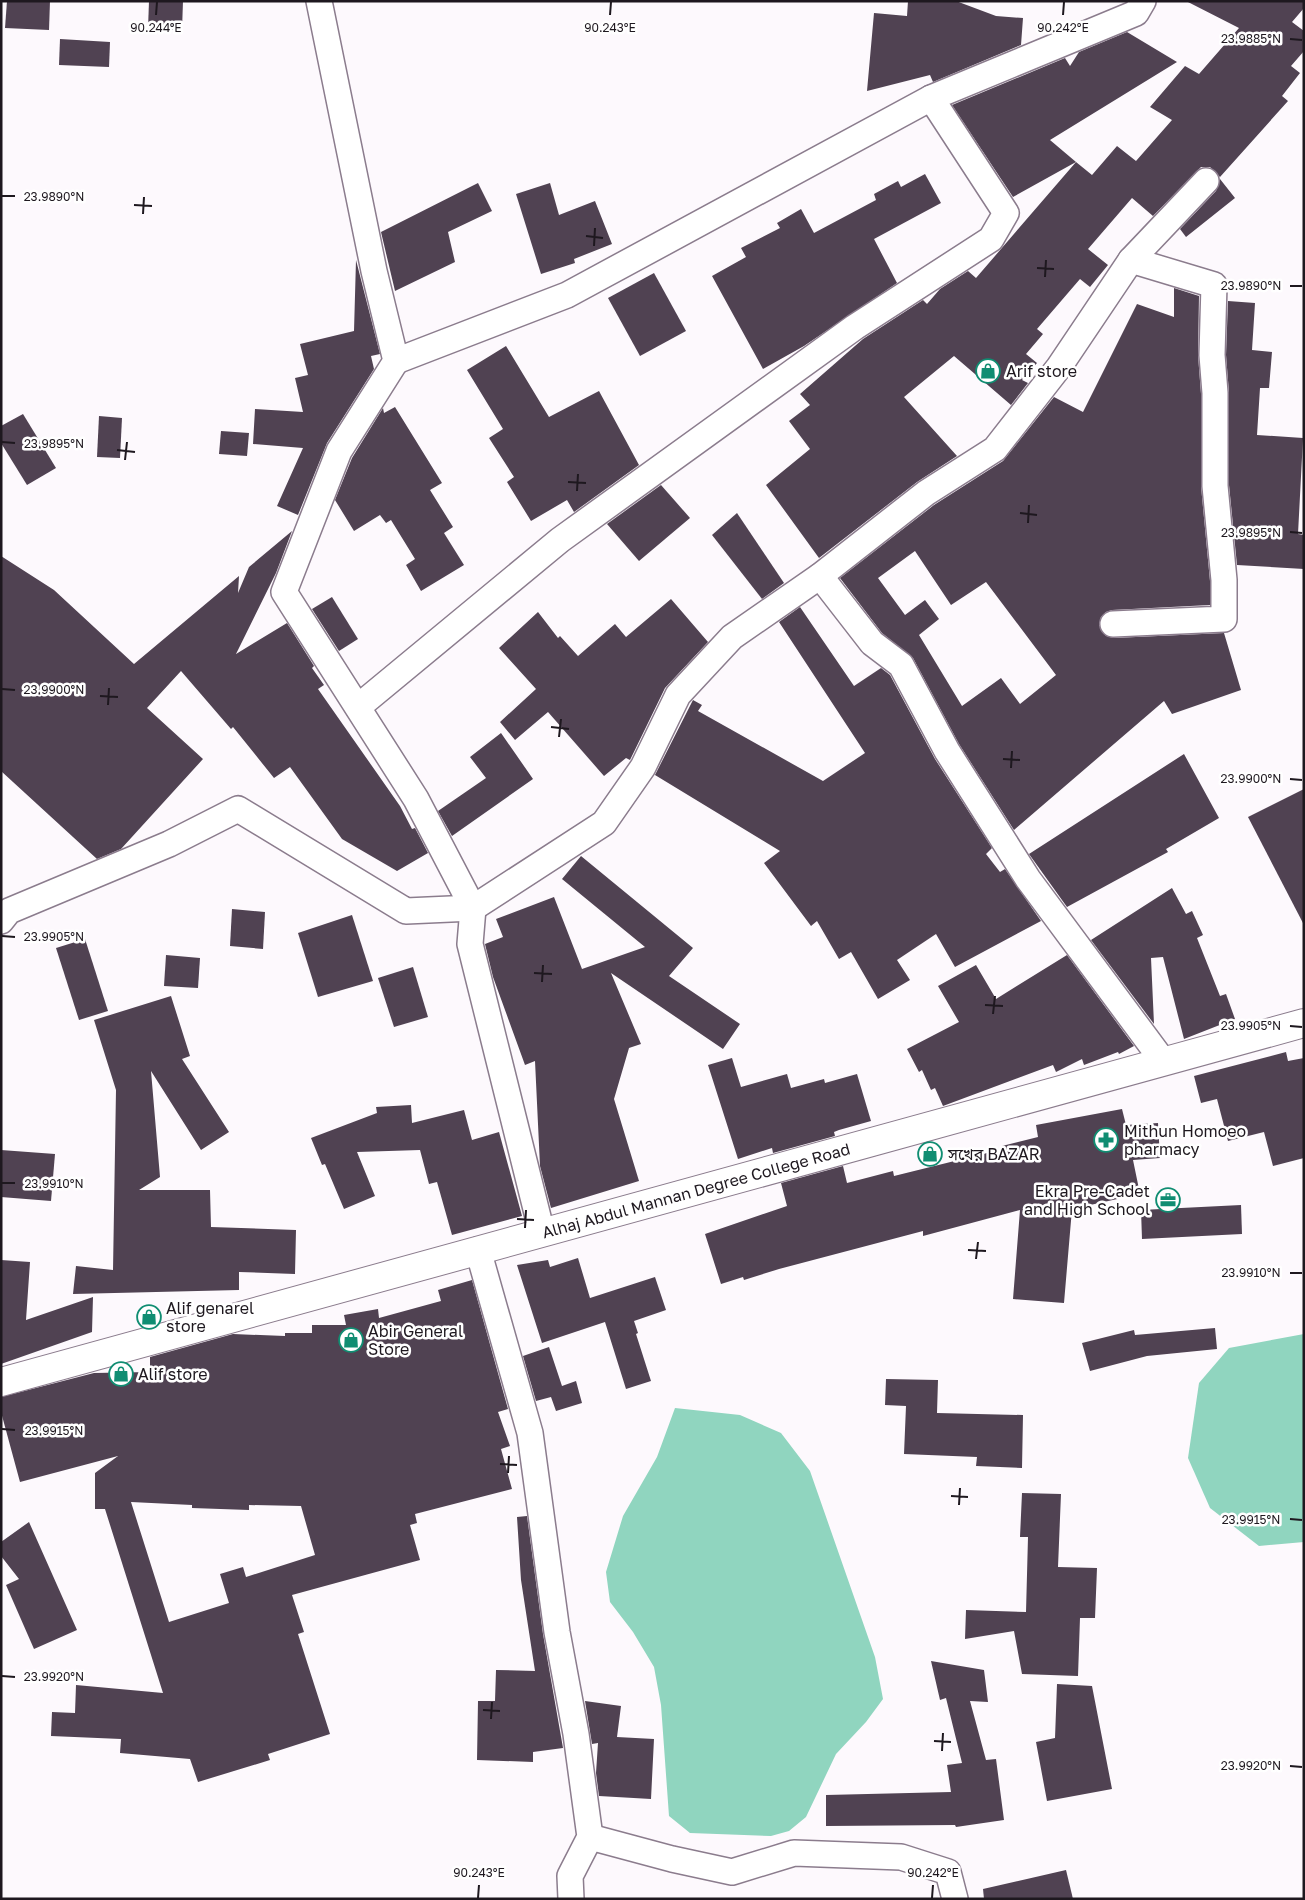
<svg xmlns="http://www.w3.org/2000/svg" width="1305" height="1900" viewBox="0 0 1305 1900" font-family="'Golos Text','Noto Sans Bengali',sans-serif">
<rect width="100%" height="100%" fill="#fdf9fd"/>
<!-- water -->
<g fill="#90d5bf">
<polygon points="1304,1334 1304,1542 1259,1546 1210,1508 1188,1458 1199,1383 1229,1348"/>
<polygon points="675,1408 740,1415 781,1433 810,1471 875,1657 883,1699 866,1722 836,1754 806,1817 789,1831 771,1836 690,1833 669,1816 661,1705 654,1667 633,1632 610,1602 606,1572 623,1516 657,1457"/>
</g>
<!-- building -->
<g fill="#504252" fill-rule="evenodd">
<polygon points="7,1 50,1 49,30 5,28"/>
<polygon points="149,1 183,1 182,30 148,29"/>
<polygon points="908,1 956,1 996,16 1023,18 1021,45 933,82 930,75 867,91 874,13 907,16"/>
<polygon points="1186,1 1304,1 1304,8 1292,22 1304,31 1304,51 1291,66 1300,73 1282,96 1288,101 1220,177 1210,167 1201,167 1153,216 1132,198 1088,249 1108,265 1090,287 1080,279 1037,329 1043,334 1026,354 1037,363 1022,380 1028,383 1011,405 954,356 904,397 957,456 917,482 819,558 766,485 810,449 789,421 810,405 800,394 863,339 923,300 927,304 940,289 968,271 976,278 1076,162 1092,175 1117,146 1136,161 1172,120 1150,107 1185,66 1199,74 1239,28"/>
<polygon points="1127,32 1177,62 1050,140 1076,162 1013,197 952,105 1065,58 1070,66 1079,52"/>
<polygon points="60,39 110,42 109,67 59,65"/>
<polygon points="925,174 941,203 874,239 897,283 804,346 763,369 712,276 746,257 741,248 780,228 777,223 801,209 814,233 876,200 874,194 898,181 901,187"/>
<polygon points="1220,179 1235,198 1186,237 1180,229 1216,191"/>
<polygon points="478,183 492,211 448,232 455,262 395,291 381,232"/>
<polygon points="550,183 559,215 595,201 612,244 574,259 575,263 541,274 516,194"/>
<polygon points="356,260 380,354 371,356 374,369 327,443 298,515 277,506 303,448 253,444 255,409 303,412 295,378 308,375 300,344 354,331"/>
<polygon points="654,273 686,331 640,356 608,298"/>
<path d="M1174 288 1199 296 1198 355 1201 394V486L1210 581V605L1112 610 1106 612 1101 617 1099 625 1106 636 1114 638 1224 633 1241 690 1172 714 1164 701 1014 830 959 744 913 658 882 633 840 578 934 505 1003 461 1054 397 1083 412 1137 304 1174 317ZM915 551 951 605 986 582 1056 675 1020 704 1001 678 962 706 919 635 939 619 925 600 905 615 878 578Z"/>
<polygon points="1228,301 1255,303 1252,350 1272,352 1269,388 1260,388 1257,435 1303,438 1298,534 1304,535 1304,569 1237,565 1229,485 1229,393 1226,355"/>
<polygon points="506,346 549,417 599,391 639,465 574,512 567,500 531,521 507,482 514,477 489,438 503,429 467,370"/>
<polygon points="395,407 442,483 430,490 453,527 444,533 464,565 421,591 406,565 415,559 391,520 386,523 380,515 354,531 335,500 352,458 383,408 384,413"/>
<polygon points="23,414 56,468 27,485 1,443 1,426"/>
<polygon points="99,416 122,418 120,458 97,457"/>
<polygon points="221,431 249,433 247,456 219,454"/>
<polygon points="661,485 690,518 639,561 607,524"/>
<polygon points="737,513 784,583 762,599 712,535"/>
<polygon points="292,531 276,573 236,654 287,623 314,666 312,668 324,685 318,689 400,806 412,829 415,828 428,853 397,871 342,839 290,767 274,778 233,727 231,729 181,671 147,708 203,759 121,849 97,859 1,771 1,556 54,590 134,664 239,576 238,593 249,567"/>
<polygon points="332,597 358,639 339,651 312,609"/>
<polygon points="671,599 708,642 665,688 630,760 626,758 604,776 548,712 515,740 500,722 536,689 499,648 538,612 558,638 560,636 578,656 615,624 626,637"/>
<polygon points="800,607 854,686 881,668 890,675 935,759 992,848 986,854 1000,872 1005,869 1041,921 955,967 936,934 897,960 910,980 878,999 851,952 839,959 817,921 811,926 764,863 780,851 655,775 693,700 702,705 698,711 823,781 865,753 779,622"/>
<polygon points="501,733 533,779 452,836 438,811 486,778 470,757"/>
<polygon points="1184,754 1219,818 1166,849 1168,852 1067,907 1029,854"/>
<polygon points="1304,789 1304,925 1248,817"/>
<polygon points="581,856 693,948 669,976 740,1024 723,1049 611,973 641,1044 629,1048 614,1099 639,1181 551,1208 540,1166 535,1061 525,1065 493,977 485,944 503,937 496,919 554,897 582,969 645,947 562,879"/>
<polygon points="1172,888 1186,914 1192,911 1203,935 1197,938 1220,996 1226,994 1235,1019 1184,1039 1163,957 1151,958 1154,1024 1091,940"/>
<polygon points="232,909 265,912 263,949 230,946"/>
<polygon points="352,915 373,981 318,997 298,933"/>
<polygon points="85,939 108,1011 79,1020 56,948"/>
<polygon points="166,955 200,958 198,988 164,986"/>
<polygon points="1067,955 1134,1046 1119,1054 1118,1052 1084,1065 1082,1059 1056,1072 1053,1065 943,1106 935,1088 931,1090 922,1070 919,1072 907,1049 959,1022 938,986 976,965 996,999"/>
<polygon points="413,967 428,1017 394,1027 378,978"/>
<polygon points="171,996 190,1056 182,1059 229,1132 201,1150 151,1071 160,1177 139,1190 210,1190 211,1227 296,1230 295,1274 239,1272 239,1290 73,1294 76,1266 113,1270 116,1090 94,1020"/>
<polygon points="1286,1052 1288,1061 1304,1058 1304,1158 1273,1166 1264,1132 1228,1141 1217,1099 1201,1103 1194,1076"/>
<polygon points="732,1058 741,1087 787,1074 791,1088 824,1079 825,1083 857,1074 871,1121 839,1130 834,1132 835,1136 773,1153 772,1148 738,1159 708,1065"/>
<polygon points="411,1105 412,1123 464,1110 472,1140 499,1132 522,1216 452,1235 437,1182 429,1184 420,1150 357,1152 375,1196 344,1209 325,1164 322,1165 311,1138 377,1113 376,1107"/>
<polygon points="1122,1109 1126,1125 1158,1123 1160,1158 1133,1160 1140,1194 1072,1209 1064,1303 1013,1299 1020,1210 923,1236 923,1231 779,1269 744,1280 743,1277 721,1284 705,1234 787,1206 781,1183 843,1166 847,1183 893,1171 894,1176 1003,1149 1002,1146 1038,1137 1036,1125"/>
<polygon points="1,1150 55,1154 51,1201 1,1197"/>
<polygon points="1241,1205 1242,1234 1142,1239 1141,1210"/>
<polygon points="578,1258 590,1298 655,1277 666,1310 634,1321 638,1333 636,1334 651,1381 626,1389 605,1322 542,1343 517,1265 548,1260 550,1267"/>
<polygon points="1,1260 30,1262 26,1320 93,1297 92,1332 1,1364"/>
<path d="M472 1280 508 1409 498 1412 510 1446 501 1449 512 1489 415 1514 417 1523 410 1525 420 1560 292 1595 304 1632 298 1634 330 1734 268 1754 270 1760 198 1782 190 1759 120 1753 121 1739 51 1736 52 1712 75 1713 76 1685 163 1693 105 1509H95V1473L118 1456 20 1482 1 1412V1397L94 1373 150 1372V1357L233 1334 285 1336V1333H312V1325H346L344 1315 378 1309 379 1318 441 1301 438 1290ZM131 1502 192 1505V1508L249 1510V1505L301 1506 315 1555 246 1577 243 1567 220 1574 229 1603 169 1622Z"/>
<polygon points="1215,1328 1217,1349 1147,1356 1090,1371 1082,1343 1134,1330 1135,1335"/>
<polygon points="549,1347 562,1386 576,1381 582,1403 556,1411 551,1397 536,1401 523,1356"/>
<polygon points="886,1379 938,1380 937,1413 1023,1415 1022,1468 976,1466 977,1457 904,1454 906,1406 885,1405"/>
<polygon points="1022,1493 1061,1494 1058,1567 1097,1568 1095,1618 1080,1618 1078,1676 1022,1674 1014,1631 965,1639 966,1610 1026,1612 1028,1537 1020,1537"/>
<polygon points="527,1516 543,1634 563,1748 533,1752 533,1762 477,1760 478,1701 495,1701 496,1670 535,1671 521,1580 517,1517"/>
<polygon points="29,1522 77,1630 34,1649 6,1585 19,1579 1,1556 1,1542"/>
<polygon points="931,1661 984,1670 988,1702 970,1701 986,1760 996,1759 1004,1820 956,1827 955,1825 826,1826 826,1795 951,1792 947,1765 962,1763 946,1698 940,1700"/>
<polygon points="1057,1684 1092,1686 1112,1789 1047,1801 1036,1742 1055,1738"/>
<polygon points="585,1701 621,1706 617,1737 654,1739 651,1799 599,1796 596,1773 598,1743 592,1744"/>
<polygon points="1066,1870 1073,1899 984,1899 983,1889"/>
</g>
<g fill="none" stroke-linecap="round" stroke-linejoin="round">
<!-- minor casing -->
<g stroke="#8b7c8d" stroke-width="28">
<g id="minor">
<polyline points="319,1 374,271 396,361 339,451 284,592 416,799 473,908 470,944 542,1233"/>
<polyline points="396,361 567,295 931,98"/>
<polyline points="820,576 872,643 901,665 947,751 1028,879 1163,1061"/>
<polyline points="1113,624 1224,619 1224,580 1215,486 1215,393 1212,355 1214,285 1131,260"/>
<polyline points="358,707 560,540 855,327 991,239 1006,213 931,98 1136,13 1143,1"/>
<polyline points="1,921 9,911 169,844 238,809 406,911 473,908 604,823 643,767 678,695 732,637 820,576 926,493 995,449 1059,367 1131,260 1206,181"/>
<polyline points="478,1250 530,1433 557,1632 576,1734 590,1837 570,1876 571,1899"/>
<polyline points="590,1837 672,1859 732,1872 794,1853 901,1857 948,1872 955,1899"/>
</g>
</g>
<!-- tertiary casing -->
<g stroke="#8b7c8d" stroke-width="30">
<g id="tertiary">
<path id="s1" d="M1 1382 1304 1023"/>
</g>
</g>
<!-- minor -->
<use href="#minor" stroke="#fff" stroke-width="25"/>
<!-- tertiary -->
<use href="#tertiary" stroke="#fff" stroke-width="28"/>
</g>
<!-- ticks -->
<path fill="none" stroke="#1e181f" stroke-width="2" d="M156 15 157 2M610 15 611 2M1063 15 1064 2M1290 39 1302 40M2 196H15M134 205 152 206M143 214 144 197M586 236 603 238M594 246 595 228M1037 268 1054 269M1045 277 1046 260M1290 286H1302M2 442 15 443M117 450 135 452M125 460 127 442M568 482 586 483M577 491 578 474M1020 513 1037 515M1028 523 1029 505M1290 532 1302 533M2 689 15 690M100 696 118 697M108 705 109 688M551 727 569 729M559 737 561 719M1003 759 1020 760M1011 768 1012 751M1290 779 1302 780M2 936 15 937M534 973 552 974M542 982 543 965M985 1005 1003 1006M993 1014 995 996M1290 1026 1302 1027M2 1183H15M517 1219 534 1220M525 1228 526 1210M968 1250 986 1251M976 1259 978 1242M1290 1273H1302M2 1429 15 1430M500 1464 517 1465M508 1473 509 1456M951 1496 968 1497M959 1505 960 1488M1290 1519 1302 1520M2 1676 15 1677M483 1710 500 1711M491 1719 492 1702M934 1741 951 1742M942 1751 943 1733M1290 1766 1302 1767M478 1898 479 1885M932 1898 933 1885"/>
<!-- icons -->
<defs>
<g id="shop-ring" transform="scale(1.25)"><circle r="9.5" fill="#fff" stroke="#108d72" stroke-width="1.5"/><path d="M-5-2.5h2.3a2.7 3.5 0 0 1 5.4 0H5L5.5 6h-11ZM-1.5-2.5h3a1.5 2.3 0 0 0-3 0Z" fill="#108d72"/></g>
<g id="pharmacy-ring" transform="scale(1.25)"><circle r="9.5" fill="#fff" stroke="#108d72" stroke-width="1.5"/><path d="M-2-6h4v4h4v4h-4v4h-4v-4h-4v-4h4Z" fill="#108d72"/></g>
<g id="office-ring" transform="scale(1.25)"><circle r="9.5" fill="#fff" stroke="#108d72" stroke-width="1.5"/><path d="M-6-3h4V-5.5h4V-3h4V5H-6ZM-1-4.5V-3h2v-1.5ZM-6 0V1H6V0Z" fill="#108d72"/></g>
</defs>
<g fill-rule="evenodd">
<use href="#shop-ring" x="988" y="371"/>
<use href="#pharmacy-ring" x="1106" y="1140"/>
<use href="#shop-ring" x="930" y="1154"/>
<use href="#office-ring" x="1168" y="1200"/>
<use href="#shop-ring" x="149" y="1317"/>
<use href="#shop-ring" x="351" y="1340"/>
<use href="#shop-ring" x="121" y="1374"/>
</g>
<g text-anchor="middle" stroke-width="5" stroke-linejoin="round" paint-order="stroke">
<!-- poi labels -->
<g font-size="16" fill="#1e181f" stroke="#fff" text-anchor="start">
<text x="1006" y="377">Arif store</text>
<text x="1124" y="1137">Mithun Homoeo<tspan x="1124" dy="18">pharmacy</tspan></text>
<text x="948" y="1160">সখের BAZAR</text>
<text x="1150" y="1197" text-anchor="end">Ekra Pre-Cadet<tspan x="1150" dy="18">and High School</tspan></text>
<text x="166" y="1314">Alif genarel<tspan x="166" dy="18">store</tspan></text>
<text x="368" y="1337">Abir General<tspan x="368" dy="18">Store</tspan></text>
<text x="138" y="1380">Alif store</text>
</g>
<!-- street labels -->
<g font-size="16" fill="#1e181f" stroke="#fff">
<text dy="6" stroke="none"><textPath href="#s1" startOffset="721">Alhaj Abdul Mannan Degree College Road</textPath></text>
</g>
</g>
<g font-size="12" text-anchor="middle" fill="#1e181f" stroke="#fff" stroke-width="5" stroke-linejoin="round" paint-order="stroke">
<text x="156" y="32">90.244°E</text>
<text x="610" y="32">90.243°E</text>
<text x="1063" y="32">90.242°E</text>
<text x="1251" y="43">23.9885°N</text>
<text x="54" y="201">23.9890°N</text>
<text x="1251" y="290">23.9890°N</text>
<text x="54" y="448">23.9895°N</text>
<text x="1251" y="537">23.9895°N</text>
<text x="54" y="694">23.9900°N</text>
<text x="1251" y="783">23.9900°N</text>
<text x="54" y="941">23.9905°N</text>
<text x="1251" y="1030">23.9905°N</text>
<text x="54" y="1188">23.9910°N</text>
<text x="1251" y="1277">23.9910°N</text>
<text x="54" y="1435">23.9915°N</text>
<text x="1251" y="1524">23.9915°N</text>
<text x="54" y="1681">23.9920°N</text>
<text x="1251" y="1770">23.9920°N</text>
<text x="479" y="1877">90.243°E</text>
<text x="933" y="1877">90.242°E</text>
</g>
<!-- border -->
<rect width="1305" height="1900" fill="none" stroke="#1e181f" stroke-width="5"/>
</svg>
